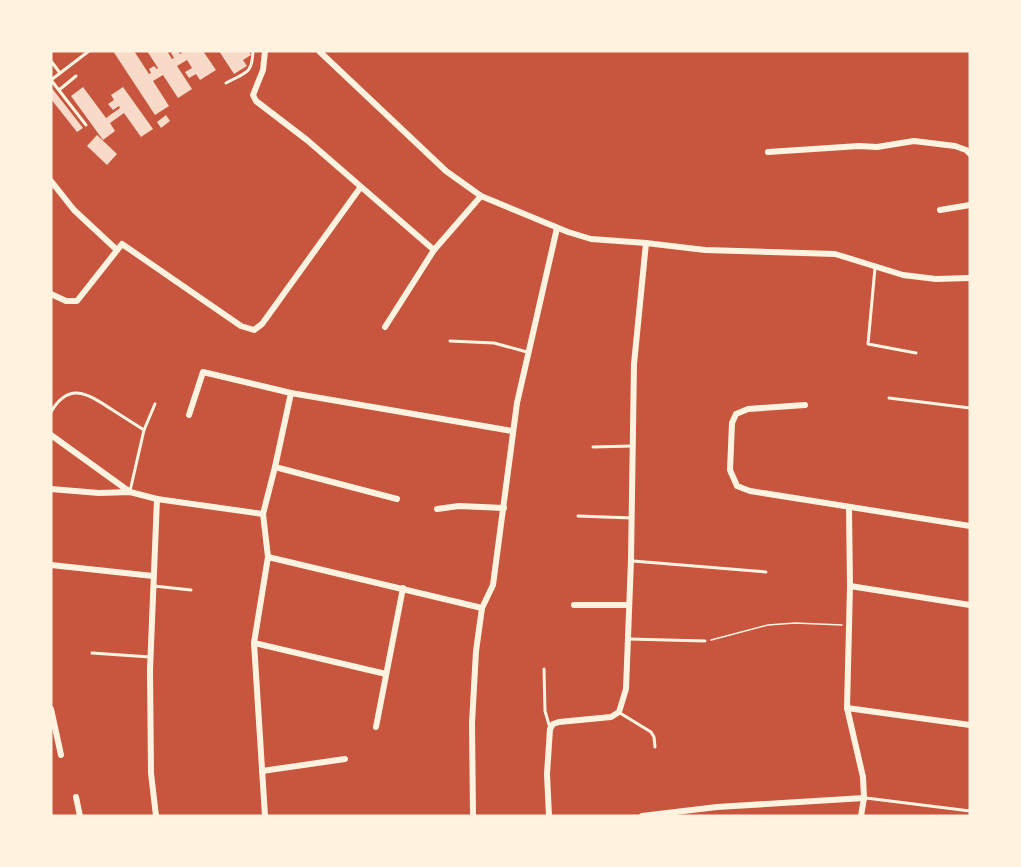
<svg xmlns="http://www.w3.org/2000/svg" width="1021" height="867" viewBox="0 0 1021 867" font-family="'Exo 2',sans-serif">
<rect width="100%" height="100%" fill="#c8553d"/>
<!-- building -->
<g fill="#f7dbc8">
<polygon points="113,51 134,51 149,74 151,73 149,69 154,66 157,69 158,68 147,51 167,51 172,59 174,58 171,53 174,51 178,51 180,54 182,53 181,51 203,51 216,70 200,80 196,74 189,78 185,72 192,68 187,60 177,66 192,89 178,98 163,75 153,81 169,106 155,115"/>
<polygon points="219,51 249,51 251,55 243,60 247,66 234,74"/>
<polygon points="51,87 83,128 77,132 51,99"/>
<polygon points="83,87 106,118 120,108 119,106 113,110 108,104 114,100 111,95 123,87 153,129 141,137 124,113 110,123 115,131 103,140 71,96"/>
<polygon points="166,115 170,121 161,128 157,122"/>
<polygon points="97,135 117,154 107,165 87,146"/>
</g>
<g fill="none" stroke-linecap="round" stroke-linejoin="round">
<!-- path -->
<polyline stroke="#fff3e0" stroke-width="1.5" points="711,640 768,625 795,623 842,625"/>
<!-- service -->
<g stroke="#fff3e0" stroke-width="3">
<polyline points="51,61 60,73"/>
<path d="M226 83C246 72 252 75 253 51"/>
<polyline points="59,90 76,76"/>
<polyline points="86,125 51,80 89,51"/>
<polyline points="875,268 868,344 916,353"/>
<polyline points="450,341 494,343 527,352"/>
<polyline points="889,398 970,408"/>
<path d="M51 412C69 381 88 394 111 409 122 416 133 423 144 430"/>
<polyline points="593,447 631,446"/>
<polyline points="130,491 144,430 155,404"/>
<polyline points="578,516 632,518"/>
<polyline points="633,561 766,572"/>
<polyline points="154,586 191,590"/>
<polyline points="629,639 705,641"/>
<polyline points="92,653 150,657"/>
<polyline points="544,669 545,711 550,728"/>
<polyline points="620,713 651,732 654,737 655,747"/>
<polyline points="866,798 970,811"/>
</g>
<!-- minor -->
<g stroke="#fff3e0" stroke-width="6">
<polyline points="265,51 263,70 253,95 256,101 307,140 434,250"/>
<polyline points="319,51 446,171 481,196 568,232 591,239 646,243 705,250 835,254 903,275 936,279 970,278"/>
<polyline points="768,152 859,146 877,147 914,141 955,146 966,150 970,154"/>
<polyline points="51,181 74,210 117,250"/>
<polyline points="940,210 970,205"/>
<polyline points="51,294 66,301 77,301 122,244 241,326 254,330 262,324 360,188"/>
<polyline points="385,327 434,250 481,196"/>
<polyline points="805,405 748,409 736,414 732,423 730,470 737,486 750,491 970,526"/>
<polyline points="189,415 203,372 291,393 512,431"/>
<polyline points="51,435 130,492"/>
<polyline points="275,467 397,499"/>
<polyline points="51,489 99,493 130,492 157,499 263,514"/>
<polyline points="849,508 850,586 847,708 863,777 864,798 861,816"/>
<polyline points="437,509 459,506 504,508"/>
<polyline points="268,557 482,608"/>
<polyline points="51,565 153,576"/>
<polyline points="850,586 970,605"/>
<polyline points="574,605 629,605"/>
<polyline points="254,643 386,674"/>
<polyline points="847,708 970,725"/>
<polyline points="51,709 61,755"/>
<polyline points="376,727 403,588"/>
<polyline points="262,771 345,759"/>
<polyline points="76,797 80,816"/>
<polyline points="156,816 151,773 150,670 157,499"/>
<polyline points="265,816 254,643 268,557 263,514 275,467 291,393"/>
<polyline points="473,816 472,723 476,651 482,608 493,585 517,403 557,228"/>
<polyline points="549,816 547,774 550,729 553,724 559,722 611,717 619,712 626,689 631,560 634,364 646,243"/>
<polyline points="642,816 717,807 864,798"/>
</g>
</g>
<!-- border -->
<rect width="1021" height="867" fill="none" stroke="#fff3e0" stroke-width="105"/>
</svg>
